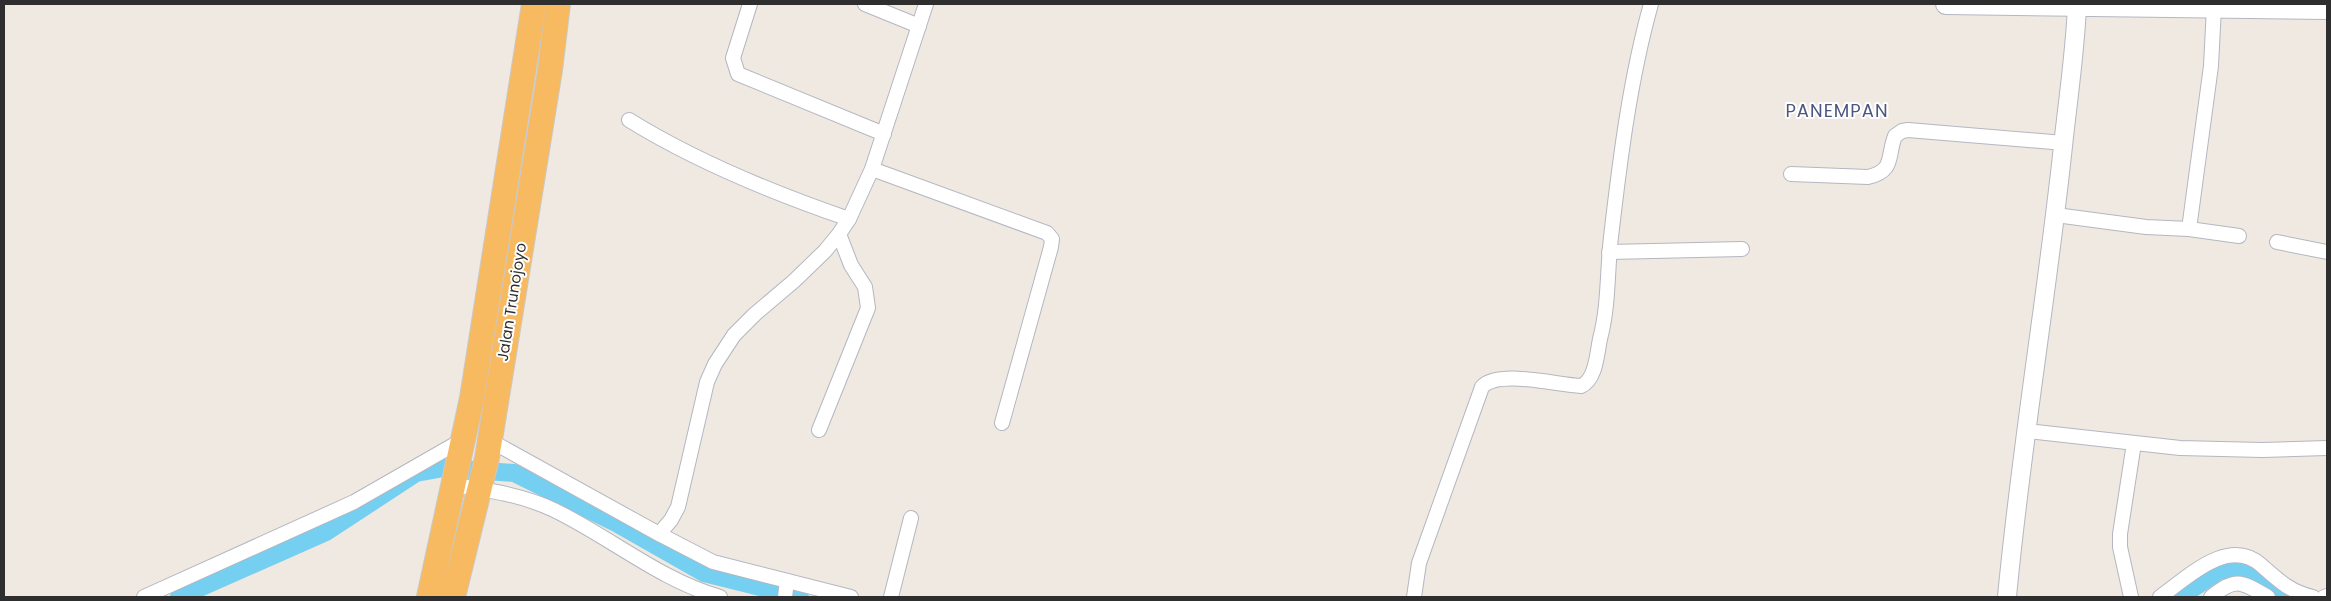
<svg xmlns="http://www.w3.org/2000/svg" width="2331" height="601" viewBox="0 0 2331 601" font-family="Poppins,sans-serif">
<rect width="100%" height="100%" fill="#efe9e1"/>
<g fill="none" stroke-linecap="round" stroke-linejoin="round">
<!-- canal -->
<g stroke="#75cff0" stroke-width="18">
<polyline points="179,597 326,532 416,473 444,468 514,473 616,523 704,573 800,597"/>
<polyline points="2180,597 2220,570 2248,572 2285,597"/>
</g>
<!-- minor casing -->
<g stroke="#b4b7c1" stroke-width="16">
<g id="minor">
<polyline points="750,4 733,58 738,74 884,134"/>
<polyline points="865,4 919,26"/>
<polyline points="926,4 872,169 1047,233 1052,239 1051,247 1002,423"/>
<path d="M629 120C697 162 773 193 849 219"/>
<path d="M1791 174 1868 177C1895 171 1887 156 1895 136L1902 131 1908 130 2064 143"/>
<polyline points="2056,215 2146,227 2189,229 2239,236"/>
<polyline points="2189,229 2211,66 2214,7"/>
<polyline points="2277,242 2327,252"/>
<polyline points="1609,252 1742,249"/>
<polyline points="819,430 868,308 865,287 851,265 839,234"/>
<polyline points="2028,431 2180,448 2262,450 2327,448"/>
<polyline points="489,440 659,534 713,562 851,597"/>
<path d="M454 485C488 490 523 495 554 510 610 537 660 580 720 597"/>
<polyline points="659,534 671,520 678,507 707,382 715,364 734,335 755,314 794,281 825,251 839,234 849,219 872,169"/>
<polyline points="144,597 354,502 464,439"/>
<polyline points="785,597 787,581"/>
<polyline points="891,597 911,518"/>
<path d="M1414 597 1419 563 1482 387C1498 369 1556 385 1581 386 1596 380 1597 353 1600 339 1609 305 1607 271 1611 237 1620 159 1630 79 1651 4"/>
<polyline points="2131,597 2120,547 2120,534 2134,443"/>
<path d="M2160 597C2187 578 2228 536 2261 565 2278 580 2290 592 2313 597"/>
<path d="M2211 597C2236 576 2242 582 2268 597"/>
<polyline points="2324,597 2327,596"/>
</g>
</g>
<!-- tertiary casing -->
<g stroke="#b4b7c1" stroke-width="20">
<path id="tertiary" d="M2007 597C2021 446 2047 297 2063 146 2068 99 2075 53 2077 6"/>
</g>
<!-- secondary casing -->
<g stroke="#b4b7c1" stroke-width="22">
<polyline id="secondary" points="1946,4 2327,9"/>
</g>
<!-- trunk casing -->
<g stroke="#c9c9c9" stroke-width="26">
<g id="trunk">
<polyline points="429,597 472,398 534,4"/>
<polyline points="453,597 487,458 550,70 558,4"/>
</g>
</g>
<!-- minor -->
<use href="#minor" stroke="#fff" stroke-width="14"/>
<!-- tertiary -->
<use href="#tertiary" stroke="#fff" stroke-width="18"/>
<!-- secondary -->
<use href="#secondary" stroke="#fff" stroke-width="20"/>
<!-- trunk -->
<use href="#trunk" stroke="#f8ba60" stroke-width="24"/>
</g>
<g text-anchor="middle" stroke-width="4" stroke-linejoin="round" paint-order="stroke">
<!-- street labels -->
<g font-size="15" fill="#2e2e2e" stroke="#fff">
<text transform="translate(512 302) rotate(-81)" y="5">Jalan Trunojoyo</text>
</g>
<!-- quarter labels -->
<g font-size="18" letter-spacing="1" fill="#4d5680" stroke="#fff">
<text x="1837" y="117">PANEMPAN</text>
</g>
</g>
<!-- border -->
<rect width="2331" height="601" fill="none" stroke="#2e2e2e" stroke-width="10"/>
</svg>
